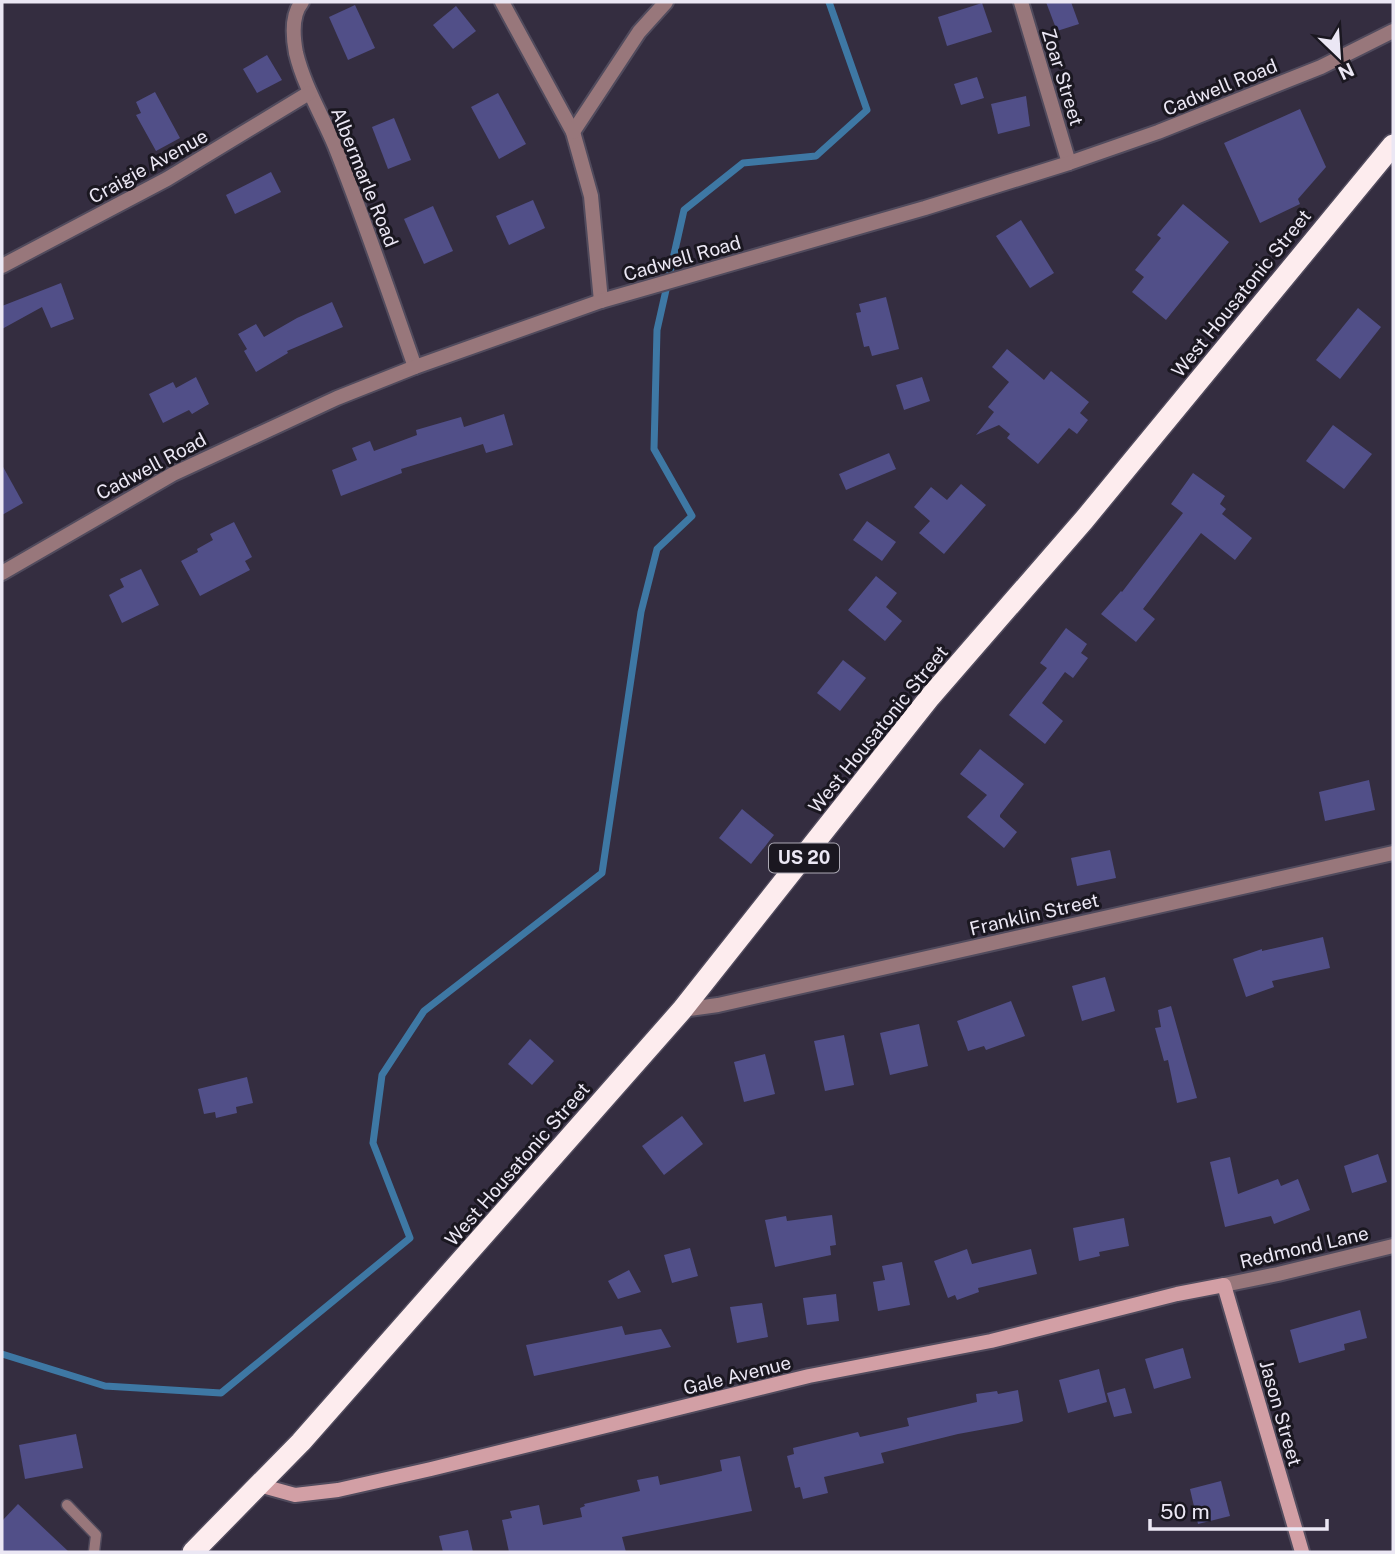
<svg xmlns="http://www.w3.org/2000/svg" width="1395" height="1554" viewBox="0 0 1395 1554" font-family="'Public Sans',sans-serif">
<rect width="100%" height="100%" fill="#342d40"/>
<g fill="none" stroke-linecap="round" stroke-linejoin="round">
<!-- stream -->
<polyline stroke="#3e78a4" stroke-width="7" points="2,1354 105,1386 221,1393 410,1238 373,1143 382,1075 424,1011 602,873 641,612 657,549 692,516 654,449 657,330 684,210 743,163 816,156 867,110 829,2"/>
</g>
<!-- building -->
<g fill="#514f88">
<polygon points="1046,2 1071,2 1079,24 1057,31"/>
<polygon points="982,3 992,32 947,46 938,17"/>
<polygon points="355,5 375,48 348,60 329,17"/>
<polygon points="456,6 476,31 453,49 433,25"/>
<polygon points="267,55 282,80 257,93 243,69"/>
<polygon points="977,77 984,98 961,105 954,84"/>
<polygon points="155,92 180,138 156,151 136,115 141,113 136,102"/>
<polygon points="498,93 526,144 499,159 471,107"/>
<polygon points="1026,96 1030,126 998,134 991,104"/>
<polygon points="1300,109 1326,167 1298,199 1300,204 1260,223 1224,143"/>
<polygon points="394,118 411,160 388,169 372,127"/>
<polygon points="271,172 281,192 235,214 226,195"/>
<polygon points="533,200 545,228 509,245 496,216"/>
<polygon points="1183,204 1229,242 1166,320 1132,292 1144,277 1135,270 1161,238 1157,235"/>
<polygon points="433,206 453,251 424,264 404,219"/>
<polygon points="1021,220 1054,273 1030,288 996,236"/>
<polygon points="61,283 74,319 51,328 42,307 2,329 2,306"/>
<polygon points="886,297 899,349 872,356 869,346 864,347 856,313 861,312 859,304"/>
<polygon points="332,302 343,327 287,351 288,353 256,372 244,351 247,349 238,334 256,324 264,337 297,318"/>
<polygon points="1358,308 1381,327 1340,379 1316,360"/>
<polygon points="1007,349 1044,380 1051,371 1089,402 1080,413 1088,420 1077,434 1069,428 1038,464 1007,438 1010,434 999,425 976,435 994,412 988,407 1009,382 992,367"/>
<polygon points="196,377 209,404 192,414 189,410 163,423 149,394 173,382 176,388"/>
<polygon points="922,377 930,401 904,410 896,385"/>
<polygon points="504,414 513,445 486,453 483,444 401,469 402,473 341,496 332,470 357,460 352,448 370,441 374,451 417,435 416,430 461,417 464,427"/>
<polygon points="1333,425 1372,454 1344,489 1306,461"/>
<polygon points="889,453 896,469 846,490 839,474"/>
<polygon points="2,465 23,503 2,515"/>
<polygon points="1193,473 1225,496 1220,504 1226,509 1222,514 1252,538 1235,560 1201,533 1143,609 1155,619 1136,642 1101,614 1121,591 1122,592 1183,513 1171,504"/>
<polygon points="961,484 986,505 944,554 919,533 930,521 914,507 931,487 947,500"/>
<polygon points="867,521 896,542 882,561 853,540"/>
<polygon points="234,522 252,557 245,561 250,570 200,596 181,561 198,552 197,549 213,540 210,534"/>
<polygon points="141,569 159,605 122,623 109,595 124,587 120,579"/>
<polygon points="876,576 897,593 886,607 902,621 885,641 848,610"/>
<polygon points="1066,628 1087,644 1081,653 1088,658 1073,678 1065,672 1042,703 1063,721 1045,744 1009,715 1047,668 1040,663"/>
<polygon points="843,660 866,678 840,711 817,693"/>
<polygon points="980,749 1024,784 1000,815 1000,817 1017,832 1004,848 967,817 987,795 960,774"/>
<polygon points="1369,780 1375,810 1325,821 1319,792"/>
<polygon points="742,809 774,835 751,864 719,838"/>
<polygon points="1110,850 1116,878 1077,886 1071,858"/>
<polygon points="1323,937 1330,968 1272,981 1274,987 1246,997 1233,959 1262,949 1262,951"/>
<polygon points="1105,977 1115,1011 1082,1021 1072,986"/>
<polygon points="1011,1001 1025,1036 986,1050 984,1046 968,1051 957,1021"/>
<polygon points="1171,1006 1197,1098 1177,1103 1168,1060 1164,1061 1155,1028 1161,1027 1158,1010"/>
<polygon points="919,1024 928,1066 890,1075 880,1033"/>
<polygon points="844,1035 854,1085 825,1091 814,1041"/>
<polygon points="530,1039 554,1061 532,1085 508,1064"/>
<polygon points="765,1054 775,1094 744,1102 734,1062"/>
<polygon points="247,1077 253,1103 236,1107 237,1113 216,1118 215,1112 204,1114 198,1089"/>
<polygon points="682,1116 703,1144 664,1175 642,1146"/>
<polygon points="1378,1154 1387,1182 1352,1193 1344,1166"/>
<polygon points="1230,1157 1238,1194 1278,1179 1281,1186 1298,1179 1310,1210 1274,1224 1271,1216 1225,1227 1210,1162"/>
<polygon points="832,1215 836,1245 830,1246 831,1255 775,1267 765,1220 786,1216 787,1221"/>
<polygon points="1124,1218 1129,1246 1099,1252 1100,1256 1079,1261 1073,1228"/>
<polygon points="690,1248 698,1276 672,1283 664,1255"/>
<polygon points="967,1249 972,1264 1031,1249 1037,1274 978,1288 979,1292 957,1300 955,1295 948,1298 934,1261"/>
<polygon points="902,1262 910,1305 878,1311 873,1282 885,1280 882,1266"/>
<polygon points="629,1270 641,1292 618,1299 608,1281"/>
<polygon points="836,1294 839,1321 807,1325 803,1298"/>
<polygon points="762,1303 768,1337 737,1343 730,1307"/>
<polygon points="1360,1310 1367,1338 1344,1344 1345,1350 1299,1363 1290,1330"/>
<polygon points="622,1326 625,1335 661,1329 671,1347 534,1376 526,1345"/>
<polygon points="1183,1348 1191,1378 1154,1389 1145,1359"/>
<polygon points="1099,1369 1107,1402 1068,1413 1059,1380"/>
<polygon points="1125,1388 1132,1413 1114,1417 1107,1393"/>
<polygon points="1018,1390 1023,1421 1018,1423 958,1434 881,1453 884,1463 824,1477 828,1493 803,1499 800,1487 795,1488 787,1456 794,1454 793,1448 858,1432 860,1437 909,1426 907,1418 977,1402 976,1394 997,1391 998,1394"/>
<polygon points="76,1434 83,1468 25,1479 19,1445"/>
<polygon points="740,1456 752,1511 622,1537 626,1552 509,1552 502,1520 512,1518 510,1511 539,1505 543,1525 582,1517 580,1508 585,1506 584,1504 640,1491 637,1480 658,1476 660,1485 701,1476 722,1471 720,1460"/>
<polygon points="1221,1481 1230,1516 1198,1524 1190,1489"/>
<polygon points="18,1504 69,1552 2,1552 2,1521"/>
<polygon points="468,1530 473,1552 443,1552 439,1536"/>
</g>
<g fill="none" stroke-linecap="round" stroke-linejoin="round">
<!-- lane casing -->
<g stroke="#514b5d" stroke-width="13">
<polyline id="lane" points="67,1505 96,1535 94,1552"/>
</g>
<!-- street casing -->
<g stroke="#514b5d" stroke-width="18">
<g id="street">
<path d="M302 2C291 15 293 37 296 53 304 86 322 115 335 146 364 219 389 293 415 367"/>
<polyline points="502,2 573,132 591,196 601,301"/>
<polyline points="1021,2 1069,163"/>
<polyline points="573,132 639,32 666,2"/>
<polyline points="2,266 167,179 309,93"/>
<polyline points="2,573 173,474 337,398 415,367 601,301 925,208 1069,163 1158,132 1321,67 1393,31"/>
<polyline points="682,1010 718,1005 1393,853"/>
<polyline points="1224,1285 1278,1274 1393,1246"/>
</g>
</g>
<!-- secondary casing -->
<g stroke="#514b5d" stroke-width="18">
<polyline id="secondary" points="259,1485 295,1495 338,1490 431,1469 809,1376 991,1341 1177,1294 1224,1285 1302,1552"/>
</g>
<!-- highway casing -->
<g stroke="#514b5d" stroke-width="24">
<polyline id="highway" points="193,1552 301,1442 682,1010 930,697 1084,520 1393,145"/>
</g>
<!-- lane -->
<use href="#lane" stroke="#98777b" stroke-width="10"/>
<!-- street -->
<use href="#street" stroke="#98777b" stroke-width="14"/>
<!-- secondary -->
<use href="#secondary" stroke="#d29fa5" stroke-width="14"/>
<!-- highway -->
<use href="#highway" stroke="#fdecee" stroke-width="21"/>
</g>
<g text-anchor="middle" stroke-width="6" stroke-linejoin="round" paint-order="stroke">
<!-- shield labels -->
<rect fill="#1a1720" stroke="#aca9b4" stroke-width="2" x="769" y="843.5" width="70" height="29" rx="5"/>
<g font-size="18" font-weight="bold" fill="#ebe7f4">
<text x="804" y="864">US 20</text>
</g>
<!-- street labels -->
<g font-size="19" fill="#ebe7f4" stroke="#1a1720">
<text transform="translate(1063 77) rotate(73)" y="7">Zoar Street</text>
<text transform="translate(1220 87) rotate(-22)" y="7">Cadwell Road</text>
<text transform="translate(148 166) rotate(-29)" y="7">Craigie Avenue</text>
<text transform="translate(365 177) rotate(68)" y="7">Albermarle Road</text>
<text transform="translate(682 258) rotate(-16)" y="7">Cadwell Road</text>
<text transform="translate(1241 293) rotate(-51)" y="7">West Housatonic Street</text>
<text transform="translate(151 466) rotate(-28)" y="7">Cadwell Road</text>
<text transform="translate(878 729) rotate(-51)" y="7">West Housatonic Street</text>
<text transform="translate(1034 914) rotate(-13)" y="7">Franklin Street</text>
<text transform="translate(517 1164) rotate(-49)" y="7">West Housatonic Street</text>
<text transform="translate(1304 1247) rotate(-13)" y="7">Redmond Lane</text>
<text transform="translate(737 1375) rotate(-14)" y="7">Gale Avenue</text>
<text transform="translate(1281 1413) rotate(74)" y="7">Jason Street</text>
</g>
</g>
<!-- border -->
<rect width="1395" height="1554" fill="none" stroke="#ebe7f4" stroke-width="7"/>
<!-- north arrow -->
<g transform="translate(1339 56) rotate(155)" stroke="#1a1720" stroke-width="5" paint-order="stroke">
<path d="M0-5L12 26L0 18L-12 26Z" fill="#ebe7f4"/>
<text y="-10" font-size="19" font-weight="bold" text-anchor="middle" fill="#ebe7f4">N</text>
</g>
<!-- scale -->
<path d="M1150 1519v10h177v-10" fill="none" stroke="#ebe7f4" stroke-width="3.5"/>
<text x="1160" y="1519" font-size="21" fill="#ebe7f4" stroke="#1a1720" stroke-width="5" paint-order="stroke">50 m</text>
</svg>
